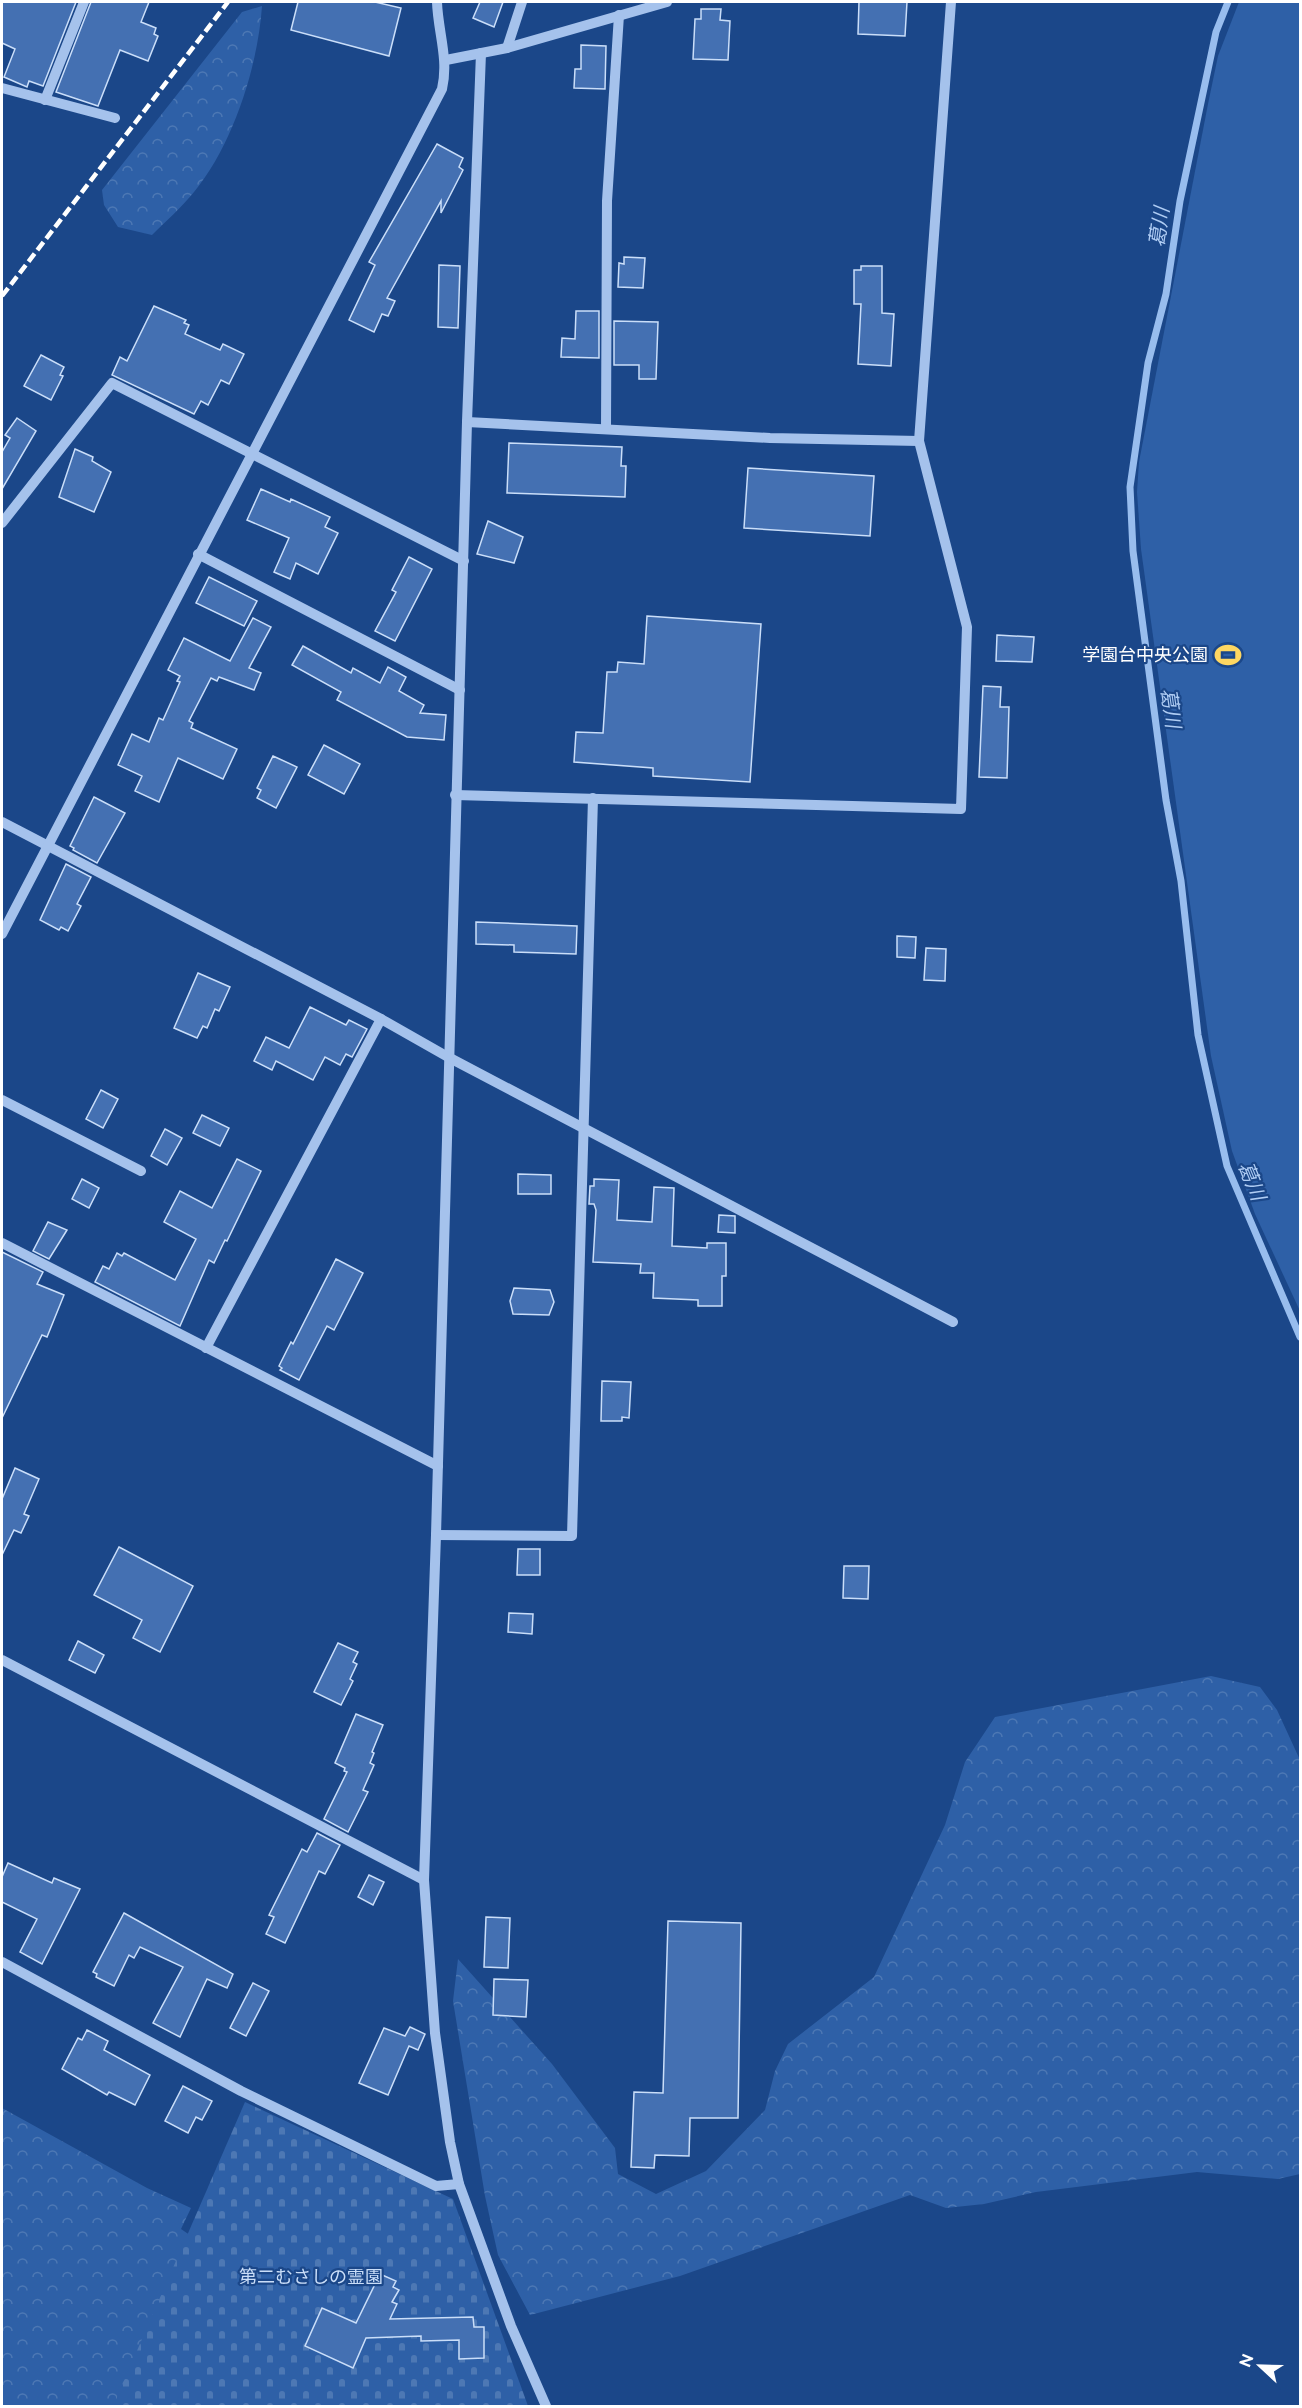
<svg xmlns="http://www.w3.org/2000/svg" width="1302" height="2408" viewBox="0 0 1302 2408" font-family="Raleway,'Noto Sans JP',sans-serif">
<defs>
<pattern id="forest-crowns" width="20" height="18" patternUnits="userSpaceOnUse" patternTransform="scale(1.5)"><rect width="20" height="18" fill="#2e60a7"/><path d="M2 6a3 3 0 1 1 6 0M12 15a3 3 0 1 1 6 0" fill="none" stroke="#4d78b4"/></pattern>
<pattern id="cemetery-stones" width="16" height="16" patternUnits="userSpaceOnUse" patternTransform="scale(1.5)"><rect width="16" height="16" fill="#2e60a7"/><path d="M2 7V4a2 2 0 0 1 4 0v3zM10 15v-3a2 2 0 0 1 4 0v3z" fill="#4d78b4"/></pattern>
</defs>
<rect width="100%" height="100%" fill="#1b4789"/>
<!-- forest -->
<g fill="url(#forest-crowns)">
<path d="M262 6C258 66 233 145 194 192 182 207 166 221 152 235L118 227 104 205 102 190 242 12Z"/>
<polygon points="1211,1676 1260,1687 1277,1710 1300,1760 1300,2174 1278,2179 1197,2172 1036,2192 984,2204 946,2208 910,2195 680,2276 530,2315 498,2255 485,2196 453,2001 458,1959 552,2064 615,2148 618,2174 656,2194 706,2171 765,2110 775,2071 788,2044 874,1977 945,1825 965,1762 995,1717"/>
<polygon points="2,2108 147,2188 191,2208 181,2229 210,2249 152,2406 2,2406"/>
</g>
<!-- cemetery -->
<polygon fill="url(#cemetery-stones)" points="245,2102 453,2199 528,2406 113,2406"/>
<!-- pitch -->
<polygon fill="#2e60a7" points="1239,2 1300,2 1300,1311 1255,1214 1232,1151 1211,1056 1141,549 1137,492 1139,462 1208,104 1218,56"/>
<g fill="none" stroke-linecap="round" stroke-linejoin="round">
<!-- stream -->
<polyline stroke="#98bdee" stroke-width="7" points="1228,2 1216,32 1180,201 1166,294 1148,363 1130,487 1133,551 1166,800 1181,881 1198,1035 1227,1166 1300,1337"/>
</g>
<!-- building -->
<g fill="#4470b2" stroke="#cadef9" stroke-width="1.5">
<polygon points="2,2 76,2 43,86 29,81 27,87 4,77 15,49 2,43"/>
<polygon points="91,2 149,2 141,22 156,28 154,34 158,36 148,61 120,50 98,106 56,92"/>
<polygon points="298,2 375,2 401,8 389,56 291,30"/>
<polygon points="480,2 503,2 494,27 473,18"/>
<polygon points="859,2 907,2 905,36 858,34"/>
<polygon points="701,9 721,9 720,20 730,21 728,60 693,59 695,19 701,19"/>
<polygon points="581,45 606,46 605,89 574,88 575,69 581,69"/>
<polygon points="437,144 463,158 459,167 463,170 441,213 441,201 387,298 395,301 388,316 382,314 374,332 349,320 375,265 369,262"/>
<polygon points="624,257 645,258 643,288 618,287 619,263 624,264"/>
<polygon points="439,265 460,266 458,328 438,327"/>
<polygon points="861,266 882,266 882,313 894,314 891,366 858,364 861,304 854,304 854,270 861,270"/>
<polygon points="154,306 186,320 184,323 189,325 185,334 220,350 223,344 244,354 229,384 221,380 208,405 201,401 194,414 112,375 120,357 127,361"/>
<polygon points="576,311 599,311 599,358 561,357 562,338 575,339"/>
<polygon points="614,321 658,322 656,379 639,379 639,365 614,365"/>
<polygon points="41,355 64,367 60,375 63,376 51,400 24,386"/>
<polygon points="17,418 36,431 2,489 2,452 10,438 5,435"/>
<polygon points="509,443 622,447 621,466 626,466 625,497 507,493"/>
<polygon points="75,449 93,457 92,461 111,472 94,512 59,497"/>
<polygon points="748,468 874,476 870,536 744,528"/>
<polygon points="261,489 290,502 291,499 330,517 325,527 338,533 318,574 296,563 290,579 274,572 289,538 247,520"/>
<polygon points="488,521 523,537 514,563 477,554"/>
<polygon points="409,557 432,569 395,641 375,631 396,592 392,590"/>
<polygon points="209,577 257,601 244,626 196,603"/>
<polygon points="647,616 761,624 750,782 653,776 653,768 574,762 576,732 603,733 607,672 617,672 618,662 644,664"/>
<polygon points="253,618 271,627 249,668 261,673 254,690 219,677 217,681 211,678 189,721 193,723 191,728 237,749 223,779 178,758 159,802 135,791 142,776 118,765 132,734 149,742 159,718 163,720 180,682 177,681 180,676 168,670 184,638 230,661"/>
<polygon points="997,635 1034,637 1032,662 996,661"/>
<polygon points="303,646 351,673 353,668 380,683 388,667 406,677 399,691 424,705 420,713 446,715 444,740 407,737 337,700 341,692 292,665"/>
<polygon points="983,686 1001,687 1000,707 1009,707 1007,778 979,777"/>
<polygon points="324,745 360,764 344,794 308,775"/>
<polygon points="273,756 297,767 276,808 257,798 261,790 257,788"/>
<polygon points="94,797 125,813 97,863 73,850 74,848 70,846"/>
<polygon points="66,864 91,877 77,904 81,906 68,931 61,927 59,930 40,920"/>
<polygon points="476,922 577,926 576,954 514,952 514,945 476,944"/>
<polygon points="897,936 916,937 915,958 897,957"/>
<polygon points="926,948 946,949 945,981 924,980"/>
<polygon points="198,973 230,987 219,1011 215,1009 207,1028 203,1026 197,1038 174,1028"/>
<polygon points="310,1007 346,1025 349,1020 367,1029 352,1057 346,1054 340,1065 325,1057 313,1080 276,1061 272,1070 254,1061 266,1037 289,1048"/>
<polygon points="101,1090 118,1099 103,1128 86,1119"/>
<polygon points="202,1115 229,1128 220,1146 193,1133"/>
<polygon points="165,1129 182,1138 167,1165 151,1156"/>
<polygon points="237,1159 261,1171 227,1241 225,1240 214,1263 209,1260 180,1326 95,1282 103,1266 109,1269 117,1253 122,1256 124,1253 175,1280 196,1239 164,1222 180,1191 212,1208"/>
<polygon points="518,1174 551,1175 551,1194 518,1194"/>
<polygon points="82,1179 99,1188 89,1208 72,1199"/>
<polygon points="594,1179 619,1180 617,1220 652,1222 654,1187 674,1188 672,1246 707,1248 707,1243 726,1243 726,1276 722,1276 722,1306 698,1306 698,1300 653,1298 654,1273 640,1273 641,1264 593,1262 596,1210 594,1204 589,1204 590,1186 594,1186"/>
<polygon points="719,1215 735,1216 735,1233 718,1232"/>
<polygon points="48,1222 67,1230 49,1259 33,1251"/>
<polygon points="2,1252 43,1272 37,1284 64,1295 47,1337 42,1335 2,1418"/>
<polygon points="336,1259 363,1273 334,1330 327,1326 299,1380 280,1370 282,1368 279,1366 291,1342 293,1344"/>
<polygon points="514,1288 550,1290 554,1302 549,1315 513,1314 510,1301"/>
<polygon points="602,1381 631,1382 629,1418 622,1417 622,1421 601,1421"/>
<polygon points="15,1468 39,1479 24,1514 29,1516 21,1533 14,1530 2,1555 2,1499"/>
<polygon points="119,1547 193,1586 160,1652 133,1638 142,1620 94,1595"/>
<polygon points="518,1549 540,1549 540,1575 517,1575"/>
<polygon points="844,1566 869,1566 868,1599 843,1598"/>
<polygon points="509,1613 533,1614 532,1634 508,1632"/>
<polygon points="78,1641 104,1655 95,1673 69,1660"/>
<polygon points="338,1643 358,1652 353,1662 357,1664 350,1679 353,1681 341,1705 314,1692"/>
<polygon points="356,1714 383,1725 372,1752 374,1753 370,1763 374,1765 363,1790 368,1792 348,1832 324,1819 347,1772 344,1771 345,1768 335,1763"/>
<polygon points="317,1833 340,1845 325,1874 319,1871 285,1943 266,1934 274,1917 269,1915 302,1849 307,1852"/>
<polygon points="8,1863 52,1883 54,1878 80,1889 42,1964 20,1952 37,1919 2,1902 2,1877"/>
<polygon points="369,1875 384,1882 373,1905 358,1897"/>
<polygon points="124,1913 233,1974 227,1988 207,1979 180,2037 153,2023 183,1967 140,1947 134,1958 129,1955 114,1986 96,1977 97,1974 93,1972"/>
<polygon points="486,1917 510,1918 508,1968 484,1967"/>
<polygon points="668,1921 741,1923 738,2118 690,2118 689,2156 655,2155 654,2168 631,2167 634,2092 663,2093"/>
<polygon points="494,1979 528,1980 526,2017 493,2015"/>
<polygon points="253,1983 269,1991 246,2036 230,2028"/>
<polygon points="410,2027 425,2034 418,2050 409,2046 388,2095 359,2083 384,2028 405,2036"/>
<polygon points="87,2030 108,2041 104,2050 150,2075 135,2105 109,2092 107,2095 62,2069 78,2038 82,2040"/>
<polygon points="183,2086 212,2101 202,2120 196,2117 188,2133 165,2121"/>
<polygon points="380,2274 396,2281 393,2287 399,2290 392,2302 397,2304 390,2319 473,2317 474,2327 484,2327 484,2358 459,2359 459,2340 421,2341 421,2336 366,2338 353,2368 305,2346 322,2308 356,2323"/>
</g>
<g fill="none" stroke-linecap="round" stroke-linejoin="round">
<!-- minor -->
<g stroke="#a5c2ec" stroke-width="10">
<polyline points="507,48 522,2"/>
<polyline points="481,53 467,422 436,1535 424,1880 435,2033 450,2142 459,2184 511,2326 546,2406"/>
<polyline points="446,60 507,48 667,2"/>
<polyline points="2,88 115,118"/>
<polyline points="45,100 84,2"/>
<polyline points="467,422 770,438 919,441"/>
<polyline points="606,429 607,201 619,15"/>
<polyline points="2,523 112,383 464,561"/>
<polyline points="198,554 460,690"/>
<polyline points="455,795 961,809 967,627 919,441 951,2"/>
<polyline points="2,822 381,1019 448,1057 953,1322"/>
<path d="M2 934 442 89C449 59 438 32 437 2"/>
<polyline points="2,1100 141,1171"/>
<polyline points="2,1243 438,1466"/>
<polyline points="206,1348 381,1019"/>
<polyline points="436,1535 572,1536 593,798"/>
<polyline points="2,1660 424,1880"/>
<polyline points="2,1962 241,2091 436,2186 459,2184"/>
</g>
<!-- rail -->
<polyline stroke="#fff" stroke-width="4.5" stroke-dasharray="10 4.5" stroke-linecap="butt" points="2,296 228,2"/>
</g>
<!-- icons -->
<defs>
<g id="stadium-bare" transform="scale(2.07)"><path d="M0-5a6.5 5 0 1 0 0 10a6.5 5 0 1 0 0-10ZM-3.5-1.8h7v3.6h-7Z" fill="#fed762" stroke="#1b4789" stroke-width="2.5" paint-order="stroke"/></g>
</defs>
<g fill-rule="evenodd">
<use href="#stadium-bare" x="1228" y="655"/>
</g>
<g text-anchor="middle" stroke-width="4.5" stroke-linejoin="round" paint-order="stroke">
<!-- poi labels -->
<g font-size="18" fill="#fff" stroke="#1b4789" text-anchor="end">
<text x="1208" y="661">学園台中央公園</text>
</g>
<!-- park labels -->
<g font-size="18" fill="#cadef9" stroke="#1b4789">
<text x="311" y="2283">第二むさしの霊園</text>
</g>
<!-- water labels -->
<g font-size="20" font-style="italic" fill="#b0cdf4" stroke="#1b4789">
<text transform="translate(1159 227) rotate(-82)" y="7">葛川</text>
<text transform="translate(1171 708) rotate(82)" y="7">葛川</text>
<text transform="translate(1252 1181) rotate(68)" y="7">葛川</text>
</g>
</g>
<!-- border -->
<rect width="1302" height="2408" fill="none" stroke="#ffffff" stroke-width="6"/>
<!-- north arrow -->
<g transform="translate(1260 2366) rotate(292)" stroke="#1b4789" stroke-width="4.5" paint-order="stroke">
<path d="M0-4.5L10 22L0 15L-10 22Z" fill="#ffffff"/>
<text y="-9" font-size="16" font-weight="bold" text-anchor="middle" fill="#ffffff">N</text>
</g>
</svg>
